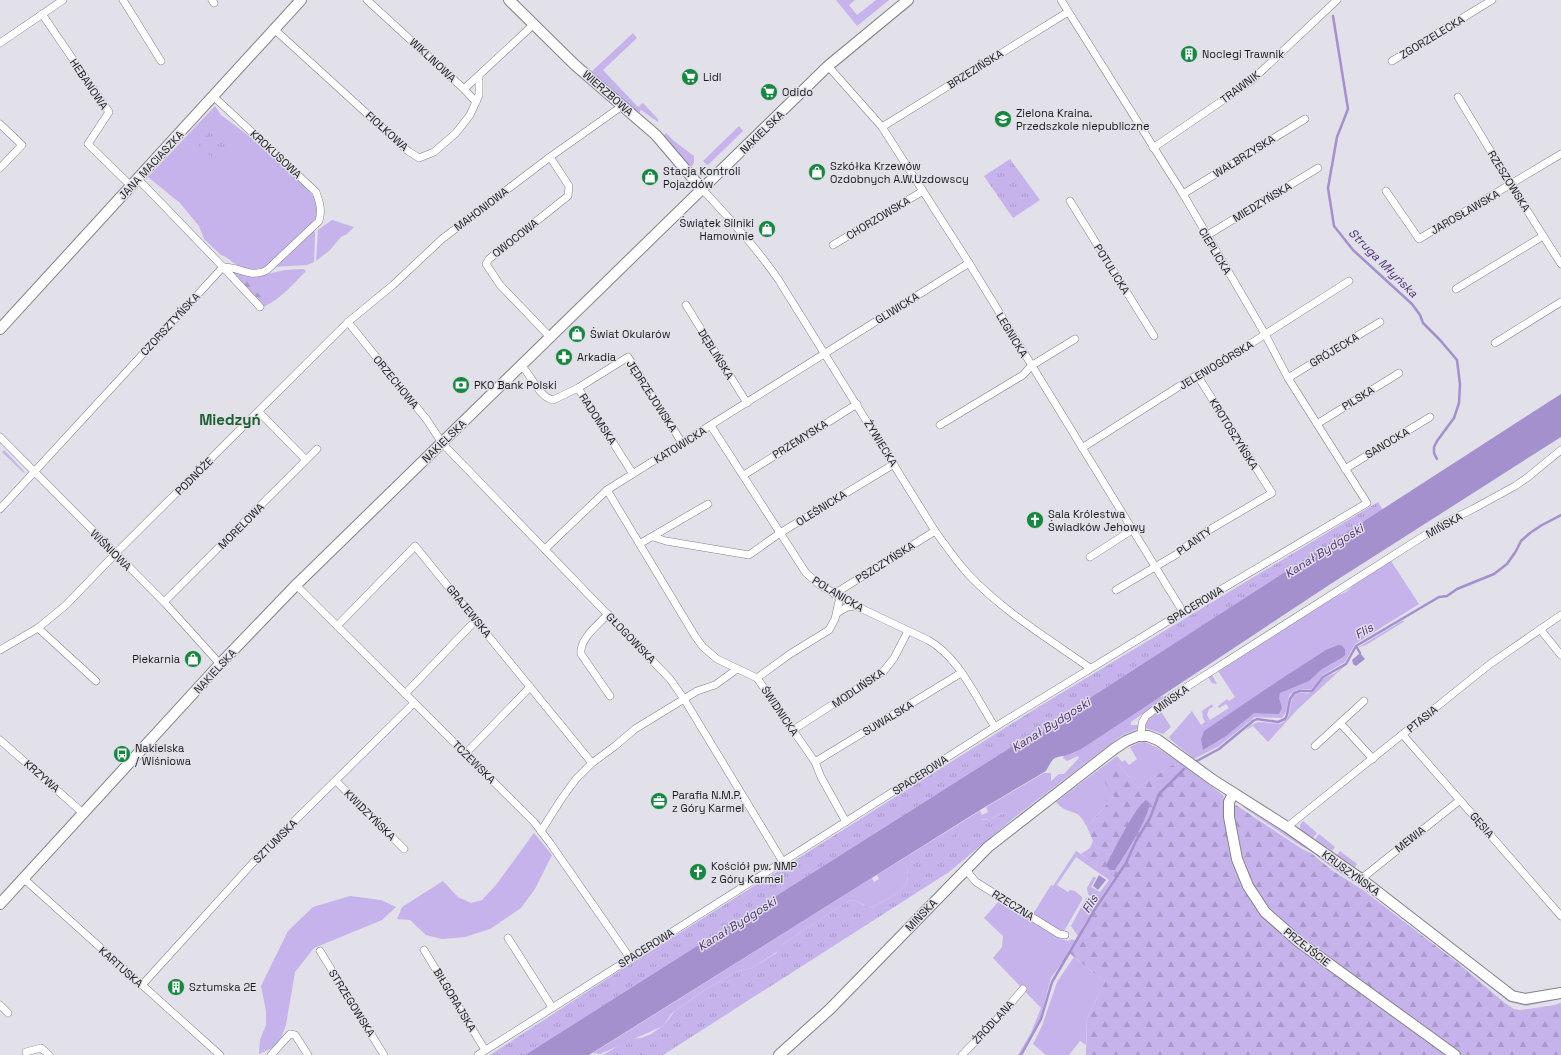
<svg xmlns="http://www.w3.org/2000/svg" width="1561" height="1055" viewBox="0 0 1561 1055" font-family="'Space Grotesk',sans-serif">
<defs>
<pattern id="forest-firs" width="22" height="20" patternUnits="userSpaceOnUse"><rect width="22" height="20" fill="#c6b3ec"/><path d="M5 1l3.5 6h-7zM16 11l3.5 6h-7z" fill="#aa99ca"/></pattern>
<pattern id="park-tufts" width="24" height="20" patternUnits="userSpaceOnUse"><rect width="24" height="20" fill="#c6b3ec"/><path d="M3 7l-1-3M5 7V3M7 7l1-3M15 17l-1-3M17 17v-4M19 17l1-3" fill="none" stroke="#aa99ca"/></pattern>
</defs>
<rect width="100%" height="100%" fill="#e2e0e8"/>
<!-- grass -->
<g fill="#c6b3ec">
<polygon points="836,0 855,0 849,5 857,15 876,0 889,0 857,26"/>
<polygon points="633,33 637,38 603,70 638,107 643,103 658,119 658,122 641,110 638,114 590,73"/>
<polygon points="215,106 221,115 249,136 299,180 315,198 320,211 316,220 268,267 253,273 238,266 226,257 221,255 204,239 199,226 180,203 148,177"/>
<polygon points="739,126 743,131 709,164 707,165 703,161"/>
<polygon points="666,133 674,141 694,156 694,163 691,167 665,139 664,135"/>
<polygon points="332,220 354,227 347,234 341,237 330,250 316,261 318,230"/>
<polygon points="312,231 315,232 315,236 314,262 307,265 273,267"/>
<path d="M303 269 306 271C293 284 280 300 263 307L231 271 254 277 285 270Z"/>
<polygon points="4,450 24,471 25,474 2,452"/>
<path d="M1391 561 1419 604 1355 644 1345 662 1323 675 1312 689C1277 688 1295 703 1282 718L1255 717 1219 746 1194 759 1171 740 1169 737 1192 711 1201 725 1205 722 1203 718 1202 711 1212 704 1213 707 1209 709 1207 715 1210 720 1229 708 1226 704 1219 708 1218 706 1227 699 1229 701 1235 697 1218 671 1212 675 1217 684 1212 683 1208 677 1330 599 1346 592 1357 582Z"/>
<polygon points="1402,621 1405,621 1366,645 1357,648"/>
<path d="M1350 661 1297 710 1268 742 1253 726 1246 730C1259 713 1277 731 1286 720 1292 713 1289 702 1294 695 1300 691 1306 695 1312 692L1324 678 1335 673Z"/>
<path d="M1165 695 1167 696 1165 698 1131 722V725H1139V728L1121 736 1015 817H1011L1002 813 991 819H983L906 865C908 871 909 878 906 884 902 892 880 903 872 908 865 906 855 900 850 900L783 944 781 949 752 968 738 971 703 991 671 1014 663 1026 600 1054 593 1053 872 878 874 882 879 879 877 875 980 811 982 815 988 812 986 807 1044 773H1051V781L1059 774H1064L1079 758 1078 756 1067 761 1063 758 1064 755 1072 754 1077 751 1156 699Z"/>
<polygon points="1161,710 1162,713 1171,727 1163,734 1145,728 1147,720"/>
<path d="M1145 742 1156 747 1180 763 1170 766 1138 788 1118 764 1114 796 1087 827C1084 822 1081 815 1075 813 1066 810 1062 809 1056 802L1117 756 1122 762 1125 760 1129 765 1137 759 1130 747 1138 743Z"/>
<polygon points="1243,804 1274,824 1363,885 1507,998 1517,1003 1526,1004 1561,997 1561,999 1526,1006 1509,1002 1365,889 1334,869 1311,851 1301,846 1247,810 1243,807"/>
<polygon points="1303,821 1317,833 1313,838 1300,829 1300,825"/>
<polygon points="534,833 552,855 535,889 521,908 490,929 465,937 442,939 426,935 410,920 397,919 402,907 443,881 458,897 471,903 482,900 496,885"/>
<polygon points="1319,834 1335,847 1332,851 1315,839"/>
<polygon points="1076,851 1115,876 1083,926 1078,936 1071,926 1086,898 1088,897 1091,899 1094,898 1093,896 1090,896 1088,894 1087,888 1093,877 1095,877 1096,878 1091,887 1100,892 1109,880 1076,857 1057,885 1068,892 1070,890 1075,891 1082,897 1082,900 1064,931 1061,931 1033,914 1051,885 1053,886"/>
<polygon points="1340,851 1357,864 1355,867 1337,855"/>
<polygon points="350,896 381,900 396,907 382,920 314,948 295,972 286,1025 281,1038 272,1048 259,1054 260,1040 266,1025 266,1011 261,986 288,931 313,907"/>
<polygon points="999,901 1061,939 1068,941 1072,939 1075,941 1068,951 1069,953 1051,978 1040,1019 1020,1055 1018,1055 1031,1033 1041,1008 993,958 1002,947 1003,936 984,918"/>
<polygon points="1074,957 1105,982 1087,1018 1086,1045 1080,1041 1069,1055 1046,1055 1033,1044 1042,1026 1057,982"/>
</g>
<!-- forest -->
<g fill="url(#forest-firs)" fill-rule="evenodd">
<path d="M248 280 252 284V288C258 292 265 300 266 306L263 307 241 284Z"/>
<path d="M1180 763 1223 795 1225 803 1233 809 1236 805 1302 849 1311 853 1333 871 1363 890 1459 964 1505 1003 1514 1009 1520 1010 1550 1006 1561 1003V1055H1086L1087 1018 1105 982 1068 952 1115 877 1081 854 1090 848 1093 841 1087 827 1114 796 1101 777 1118 764 1138 788 1170 766ZM1144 801 1150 802C1147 820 1126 855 1115 870L1107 863Z"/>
</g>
<!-- park -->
<g fill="url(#park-tufts)">
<polygon points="215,126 235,145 219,163 198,145"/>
<polygon points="1010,159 1040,200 1013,218 984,176"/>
<path d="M1378 502 1383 510 1048 725C1043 733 1037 736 1027 737L525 1055H490L616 973 1035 709Z"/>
<path d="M1003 813 1011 817H1015L949 872 663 1055H603L629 1039 641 1038 651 1034 663 1026 674 1012 703 991 738 971 752 968 776 953 783 944 850 900C855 900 865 906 872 908 880 903 902 892 906 884 909 878 908 871 906 865L907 863 979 820 991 819Z"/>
</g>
<!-- water -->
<g fill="#a590ce">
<path d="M1561 394V437L1329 585 1098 738C1090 743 1082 749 1073 753 1057 760 1056 751 1046 771L985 807 589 1055H525L1027 737C1037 736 1043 733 1048 725Z"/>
<polygon points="1338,645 1341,645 1345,649 1345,655 1343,657 1322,669 1309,681 1280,693 1279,698 1282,708 1279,714 1254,713 1226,736 1203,750 1201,739 1204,731 1281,679 1326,650"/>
<polygon points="1360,653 1365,659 1356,666 1353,664 1352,660"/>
<path d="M1146 800 1150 803C1147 821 1126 854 1115 870H1110L1107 867V863C1114 851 1136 805 1146 800Z"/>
<polygon points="1099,875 1106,880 1098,890 1093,886"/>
</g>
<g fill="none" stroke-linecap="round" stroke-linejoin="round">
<!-- stream -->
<g stroke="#a590ce" stroke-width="2.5">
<polyline points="1333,16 1348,109 1337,137 1328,188 1334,226 1353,250 1412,304 1420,315 1423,323 1440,340 1457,360 1460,384 1459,403 1454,418 1437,441 1434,447 1434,453 1437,459"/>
<polyline points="1356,646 1360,653"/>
<polyline points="1193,763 1219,749 1253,721 1257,719 1278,722 1285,719 1287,715 1290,699 1294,693 1300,691 1312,691 1323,677 1346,664 1356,646 1439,597 1447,596 1457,589 1494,574 1507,564 1516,551 1521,541 1530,533 1542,525 1561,515"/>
<polyline points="1021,1055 1041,1019 1052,982 1095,909 1126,863 1136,841 1150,818 1159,794 1184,769"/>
</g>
<!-- street casing -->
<g stroke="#838189" stroke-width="8">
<g id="street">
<polyline points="123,0 161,61"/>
<polyline points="212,0 214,3"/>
<polyline points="367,0 464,89 533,25"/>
<polyline points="42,14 109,112 88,144 131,186"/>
<polyline points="274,29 408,151 419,158 434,152 456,133 470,115 479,95 479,76"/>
<polyline points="0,43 63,0"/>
<polyline points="1392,61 1492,0"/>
<polyline points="828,66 882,127 969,263 1183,612"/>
<polyline points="464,89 476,102"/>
<path d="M213 96 316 192C320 203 322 210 319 221L267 270C250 279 242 267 223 267L260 307"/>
<polyline points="1458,97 1511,185 1561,264"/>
<polyline points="0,124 22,145 0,168"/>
<polyline points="882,127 1068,12"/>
<polyline points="1153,148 1251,81 1337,0"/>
<polyline points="550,157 569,186 568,196 489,259 486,264 500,285 550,337"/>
<path d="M702 189C729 218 755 246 778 279L935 531C946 546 956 561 969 575 1004 612 1049 639 1090 668"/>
<polyline points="1386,191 1419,239 1561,154"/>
<polyline points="1183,194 1305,119"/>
<polyline points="1070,201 1154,336"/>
<polyline points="1206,236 1318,168"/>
<polyline points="833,245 923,191"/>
<polyline points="1456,289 1543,236"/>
<polyline points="686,305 747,403"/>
<polyline points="348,322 427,420 442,443 670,679 684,699 783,862"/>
<polyline points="1495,343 1561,302"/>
<path d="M521 365C532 376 538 396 553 400L578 388 628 357 682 443"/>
<polyline points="1288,378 1380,322"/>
<polyline points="578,388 633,474"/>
<polyline points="259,412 306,460"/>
<polyline points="1317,424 1399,373"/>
<polyline points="940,425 1023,375 1031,366 1075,339"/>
<path d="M711 426 806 573 820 585 856 606 928 640C959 657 976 698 995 727"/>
<polyline points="0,437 164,602 220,664"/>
<polyline points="1082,448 1197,375 1217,365 1349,281"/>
<polyline points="1345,469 1430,417"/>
<polyline points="744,475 857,404"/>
<polyline points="607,490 695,636 703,647 717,659 757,678 815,762 821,777 846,822"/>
<polyline points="0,509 223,267 138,179"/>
<polyline points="653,537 666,541 749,555 780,533 894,464"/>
<polyline points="641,543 708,504"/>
<polyline points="545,549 607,490 969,263"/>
<polyline points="1090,557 1132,530"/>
<polyline points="296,585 534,822 550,843 630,958"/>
<polyline points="1116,590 1177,554 1199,536 1272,493 1197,375"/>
<polyline points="834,594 935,531"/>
<polyline points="164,602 317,449"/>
<polyline points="837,613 847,607 856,606"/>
<path d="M608 614C599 624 579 639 581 654L610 696"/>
<polyline points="337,626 415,546 592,763"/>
<polyline points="38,628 96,681"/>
<polyline points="1540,629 1561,655"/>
<polyline points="0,650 38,628 66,605 118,551 348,322 393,285 442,239 550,157 622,106"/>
<polyline points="757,678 790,654 829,630 835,619 840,597"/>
<polyline points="405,694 476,620"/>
<polyline points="1340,723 1373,759"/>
<polyline points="793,730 883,672 894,658 908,631"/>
<polyline points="1141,735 1142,723 1146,716 1174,695 1444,523 1473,509 1515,486 1528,477 1561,450"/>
<polyline points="1403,735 1561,916"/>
<polyline points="0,740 83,813"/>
<polyline points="1315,746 1364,701"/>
<polyline points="466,753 530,687"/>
<polyline points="815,762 961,673"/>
<polyline points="336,781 404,849"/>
<polyline points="1287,827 1490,664 1561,615"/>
<polyline points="541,831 562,798 576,779 592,763 615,746 635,729 697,691 715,685 737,669"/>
<polyline points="965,869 976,882 1059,934 1065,935"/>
<polyline points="23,878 220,1055"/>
<polyline points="1361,879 1460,800"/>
<polyline points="508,938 552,1007"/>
<polyline points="424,950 485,1050"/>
<polyline points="320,951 384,1055"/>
<polyline points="142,985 260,855 414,703"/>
<polyline points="0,1005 8,1013"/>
<polyline points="26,1052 41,1048 49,1055"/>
<polyline points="271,1055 290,1034 295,1035 308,1055"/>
<polyline points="478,1055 995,727 1183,612 1367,503 1288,378 1265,334 1183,194 1061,0"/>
<polyline points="962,1055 998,1018 1023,989"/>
</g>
</g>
<!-- secondary casing -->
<g stroke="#838189" stroke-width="12">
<g id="secondary">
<polyline points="509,0 575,65 656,135 702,189"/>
<polyline points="0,329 301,0"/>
<polyline points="1233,794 1229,802 1229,817 1237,859 1248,886 1265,912 1299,942 1455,1055"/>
<polyline points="0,904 220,664 296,585 828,66 908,0"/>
<polyline points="779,1055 830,1009 988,847 1114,749 1126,741 1138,736 1148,736 1158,740 1213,780 1287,827 1361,879 1512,996 1525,999 1561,993"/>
</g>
</g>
<!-- street -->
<use href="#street" stroke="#fff" stroke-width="7"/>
<!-- secondary -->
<use href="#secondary" stroke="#fff" stroke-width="10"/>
</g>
<!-- icons -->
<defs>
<g id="building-disc" transform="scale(0.9)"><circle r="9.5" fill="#158740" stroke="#e2e0e8"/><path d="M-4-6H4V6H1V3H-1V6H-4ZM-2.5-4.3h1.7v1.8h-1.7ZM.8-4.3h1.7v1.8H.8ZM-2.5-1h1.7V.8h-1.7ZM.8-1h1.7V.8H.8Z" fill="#fff"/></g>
<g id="supermarket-disc" transform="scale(0.9)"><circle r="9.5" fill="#158740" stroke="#e2e0e8"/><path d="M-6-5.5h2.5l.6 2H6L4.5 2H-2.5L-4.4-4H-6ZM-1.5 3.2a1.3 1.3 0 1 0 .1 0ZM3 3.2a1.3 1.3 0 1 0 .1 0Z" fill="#fff"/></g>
<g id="school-disc" transform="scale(0.9)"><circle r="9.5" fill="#158740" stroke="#e2e0e8"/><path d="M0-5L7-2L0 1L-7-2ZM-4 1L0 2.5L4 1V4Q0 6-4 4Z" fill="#fff"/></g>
<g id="shop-disc" transform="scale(0.9)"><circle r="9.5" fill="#158740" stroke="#e2e0e8"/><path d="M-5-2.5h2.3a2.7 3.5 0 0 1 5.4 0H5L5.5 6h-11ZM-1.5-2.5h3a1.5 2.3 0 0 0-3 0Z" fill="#fff"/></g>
<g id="pharmacy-disc" transform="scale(0.9)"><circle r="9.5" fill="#158740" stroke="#e2e0e8"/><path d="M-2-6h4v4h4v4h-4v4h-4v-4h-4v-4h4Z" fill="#fff"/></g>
<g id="bank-disc" transform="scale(0.9)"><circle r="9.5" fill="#158740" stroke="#e2e0e8"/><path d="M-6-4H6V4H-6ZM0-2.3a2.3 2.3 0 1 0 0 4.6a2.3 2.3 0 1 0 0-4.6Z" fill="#fff"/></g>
<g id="church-disc" transform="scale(0.9)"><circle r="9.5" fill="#158740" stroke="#e2e0e8"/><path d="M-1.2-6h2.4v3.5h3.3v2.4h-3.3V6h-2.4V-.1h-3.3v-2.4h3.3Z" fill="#fff"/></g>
<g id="bus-disc" transform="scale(0.9)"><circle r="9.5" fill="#158740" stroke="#e2e0e8"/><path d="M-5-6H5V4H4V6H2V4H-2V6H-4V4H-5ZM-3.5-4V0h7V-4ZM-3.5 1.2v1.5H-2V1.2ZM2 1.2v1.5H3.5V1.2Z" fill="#fff"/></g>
<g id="office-disc" transform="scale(0.9)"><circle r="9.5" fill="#158740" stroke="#e2e0e8"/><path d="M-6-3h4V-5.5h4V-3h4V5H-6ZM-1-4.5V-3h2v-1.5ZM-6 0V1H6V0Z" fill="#fff"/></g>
</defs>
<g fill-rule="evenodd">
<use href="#building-disc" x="1189" y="54"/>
<use href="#supermarket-disc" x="690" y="77"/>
<use href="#supermarket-disc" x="769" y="92"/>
<use href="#school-disc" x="1003" y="119"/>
<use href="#shop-disc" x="817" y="172"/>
<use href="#shop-disc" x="650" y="177"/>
<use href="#shop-disc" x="767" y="229"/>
<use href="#shop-disc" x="577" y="334"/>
<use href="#pharmacy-disc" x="564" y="357"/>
<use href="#bank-disc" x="461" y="385"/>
<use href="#church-disc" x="1035" y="520"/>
<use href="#shop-disc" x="193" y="659"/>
<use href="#bus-disc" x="122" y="754"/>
<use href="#office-disc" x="659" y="801"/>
<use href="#church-disc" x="698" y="872"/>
<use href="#building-disc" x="176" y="987"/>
</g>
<g text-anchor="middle" stroke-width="3" stroke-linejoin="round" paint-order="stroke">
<!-- street labels -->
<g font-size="11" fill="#19191b" stroke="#e2e0e8">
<text transform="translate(1432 37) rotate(-31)" y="4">ZGORZELECKA</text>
<text transform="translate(433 60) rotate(43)" y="4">WIKLINOWA</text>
<text transform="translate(975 69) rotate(-32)" y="4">BRZEZIŃSKA</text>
<text transform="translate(89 84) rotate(56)" y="4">HEBANOWA</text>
<text transform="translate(1240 87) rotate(-37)" y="4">TRAWNIK</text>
<text transform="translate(608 93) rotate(41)" y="4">WIERZBOWA</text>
<text transform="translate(387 131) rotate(42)" y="4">FIOŁKOWA</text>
<text transform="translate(762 132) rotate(-44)" y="4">NAKIELSKA</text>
<text transform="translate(276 154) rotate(43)" y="4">KROKUSOWA</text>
<text transform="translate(1244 156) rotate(-32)" y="4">WAŁBRZYSKA</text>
<text transform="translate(151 165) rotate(-47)" y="4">JANA MACIASZKA</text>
<text transform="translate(1509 181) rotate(58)" y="4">RZESZOWSKA</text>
<text transform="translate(1262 202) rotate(-31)" y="4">MIEDZYŃSKA</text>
<text transform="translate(481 209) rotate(-37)" y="4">MAHONIOWA</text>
<text transform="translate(1465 212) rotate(-30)" y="4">JAROSŁAWSKA</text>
<text transform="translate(878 218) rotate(-31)" y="4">CHORZOWSKA</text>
<text transform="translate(515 238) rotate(-38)" y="4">OWOCOWA</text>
<text transform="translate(1215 251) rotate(59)" y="4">CIEPLICKA</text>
<text transform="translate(1112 269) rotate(58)" y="4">POTULICKA</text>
<text transform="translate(897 308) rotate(-32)" y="4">GLIWICKA</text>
<text transform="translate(170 324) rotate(-47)" y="4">CZORSZTYŃSKA</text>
<text transform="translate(1012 335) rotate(59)" y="4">LEGNICKA</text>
<text transform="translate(1334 350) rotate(-31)" y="4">GRÓJECKA</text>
<text transform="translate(716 354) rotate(58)" y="4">DĘBLIŃSKA</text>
<text transform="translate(1216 365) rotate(-31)" y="4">JELENIOGÓRSKA</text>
<text transform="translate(396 382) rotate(51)" y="4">ORZECHOWA</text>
<text transform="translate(652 396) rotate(57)" y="4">JĘDRZEJOWSKA</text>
<text transform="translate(1358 398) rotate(-32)" y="4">PILSKA</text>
<text transform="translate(598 419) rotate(57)" y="4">RADOMSKA</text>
<text transform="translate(1234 434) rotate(58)" y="4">KROTOSZYŃSKA</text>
<text transform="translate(800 439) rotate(-32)" y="4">PRZEMYSKA</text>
<text transform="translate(444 441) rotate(-44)" y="4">NAKIELSKA</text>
<text transform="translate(881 443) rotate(58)" y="4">ŻYWIECKA</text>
<text transform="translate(1387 443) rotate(-31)" y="4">SANOCKA</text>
<text transform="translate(680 445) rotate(-32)" y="4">KATOWICKA</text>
<text transform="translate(194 476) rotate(-45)" y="4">PODNÓŻE</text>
<text transform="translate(821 508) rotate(-32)" y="4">OLEŚNICKA</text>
<text transform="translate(1444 525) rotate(-29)" y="4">MIŃSKA</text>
<text transform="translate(241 526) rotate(-45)" y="4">MORELOWA</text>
<text transform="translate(1194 541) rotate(-35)" y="4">PLANTY</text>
<text transform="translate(111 550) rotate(45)" y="4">WIŚNIOWA</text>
<text transform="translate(885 562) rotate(-32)" y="4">PSZCZYŃSKA</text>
<text transform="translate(838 594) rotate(31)" y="4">POLANICKA</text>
<text transform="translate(1195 605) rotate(-31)" y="4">SPACEROWA</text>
<text transform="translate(469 611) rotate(51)" y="4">GRAJEWSKA</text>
<text transform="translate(631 638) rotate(46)" y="4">GŁOGOWSKA</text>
<text transform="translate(215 671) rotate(-47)" y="4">NAKIELSKA</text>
<text transform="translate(858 688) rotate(-34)" y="4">MODLIŃSKA</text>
<text transform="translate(1171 699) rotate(-35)" y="4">MIŃSKA</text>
<text transform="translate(780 711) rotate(56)" y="4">ŚWIDNICKA</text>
<text transform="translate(888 718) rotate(-31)" y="4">SUWALSKA</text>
<text transform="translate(1422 719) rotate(-39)" y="4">PTASIA</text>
<text transform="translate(474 762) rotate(45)" y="4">TCZEWSKA</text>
<text transform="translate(920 775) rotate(-33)" y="4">SPACEROWA</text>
<text transform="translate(42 776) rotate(41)" y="4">KRZYWA</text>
<text transform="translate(370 815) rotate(45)" y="4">KWIDZYŃSKA</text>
<text transform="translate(1482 825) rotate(49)" y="4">GĘSIA</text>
<text transform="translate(1410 839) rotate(-38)" y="4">MEWIA</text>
<text transform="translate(275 841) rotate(-45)" y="4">SZTUMSKA</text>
<text transform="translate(1351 873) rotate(36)" y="4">KRUSZYŃSKA</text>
<text transform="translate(1013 905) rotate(32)" y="4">RZECZNA</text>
<text transform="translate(921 915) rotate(-46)" y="4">MIŃSKA</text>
<text transform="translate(1307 947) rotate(38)" y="4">PRZEJŚCIE</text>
<text transform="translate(646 948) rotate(-32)" y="4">SPACEROWA</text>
<text transform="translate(121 967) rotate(42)" y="4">KARTUSKA</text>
<text transform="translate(455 1000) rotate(59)" y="4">BIŁGORAJSKA</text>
<text transform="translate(352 1003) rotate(58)" y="4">STRZEGOWSKA</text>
<text transform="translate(993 1022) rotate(-47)" y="4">ŹRÓDLANA</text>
</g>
<!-- poi labels -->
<g font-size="11" fill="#19191b" stroke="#e2e0e8" text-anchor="start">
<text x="1202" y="58">Noclegi Trawnik</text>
<text x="703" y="81">Lidl</text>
<text x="782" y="96">Odido</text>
<text x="1016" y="117">Zielona Kraina.<tspan x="1016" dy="13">Przedszkole niepubliczne</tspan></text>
<text x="830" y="170">Szkółka Krzewów<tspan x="830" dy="13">Ozdobnych A.W.Uzdowscy</tspan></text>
<text x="663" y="175">Stacja Kontroli<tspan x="663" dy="13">Pojazdów</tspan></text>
<text x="754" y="227" text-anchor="end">Świątek Silniki<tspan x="754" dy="13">Hamownie</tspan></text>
<text x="590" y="338">Świat Okularów</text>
<text x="577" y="361">Arkadia</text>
<text x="474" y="389">PKO Bank Polski</text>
<text x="1048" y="518">Sala Królestwa<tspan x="1048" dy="13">Świadków Jehowy</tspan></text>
<text x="180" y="663" text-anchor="end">Piekarnia</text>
<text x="135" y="752">Nakielska<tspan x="135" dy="13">/ Wiśniowa</tspan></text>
<text x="672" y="799">Parafia N.M.P.<tspan x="672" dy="13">z Góry Karmel</tspan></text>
<text x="711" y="870">Kościół pw. NMP<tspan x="711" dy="13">z Góry Karmel</tspan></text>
<text x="189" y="991">Sztumska 2E</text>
</g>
<!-- water labels -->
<g font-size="12" font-style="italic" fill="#4e2f7a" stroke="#e2e0e8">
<text transform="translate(1383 263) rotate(45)" y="4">Struga Młyńska</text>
<text transform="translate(1324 551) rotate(-32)" y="4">Kanał Bydgoski</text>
<text transform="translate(1364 631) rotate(-31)" y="4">Flis</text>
<text transform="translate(1051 725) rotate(-32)" y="4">Kanał Bydgoski</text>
<text transform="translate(1090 904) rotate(-58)" y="4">Flis</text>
<text transform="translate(737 924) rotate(-32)" y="4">Kanał Bydgoski</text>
</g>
<!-- district labels -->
<g font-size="15" font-weight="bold" fill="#1c5e30" stroke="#e2e0e8">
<text x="230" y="425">Miedzyń</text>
</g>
</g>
</svg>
